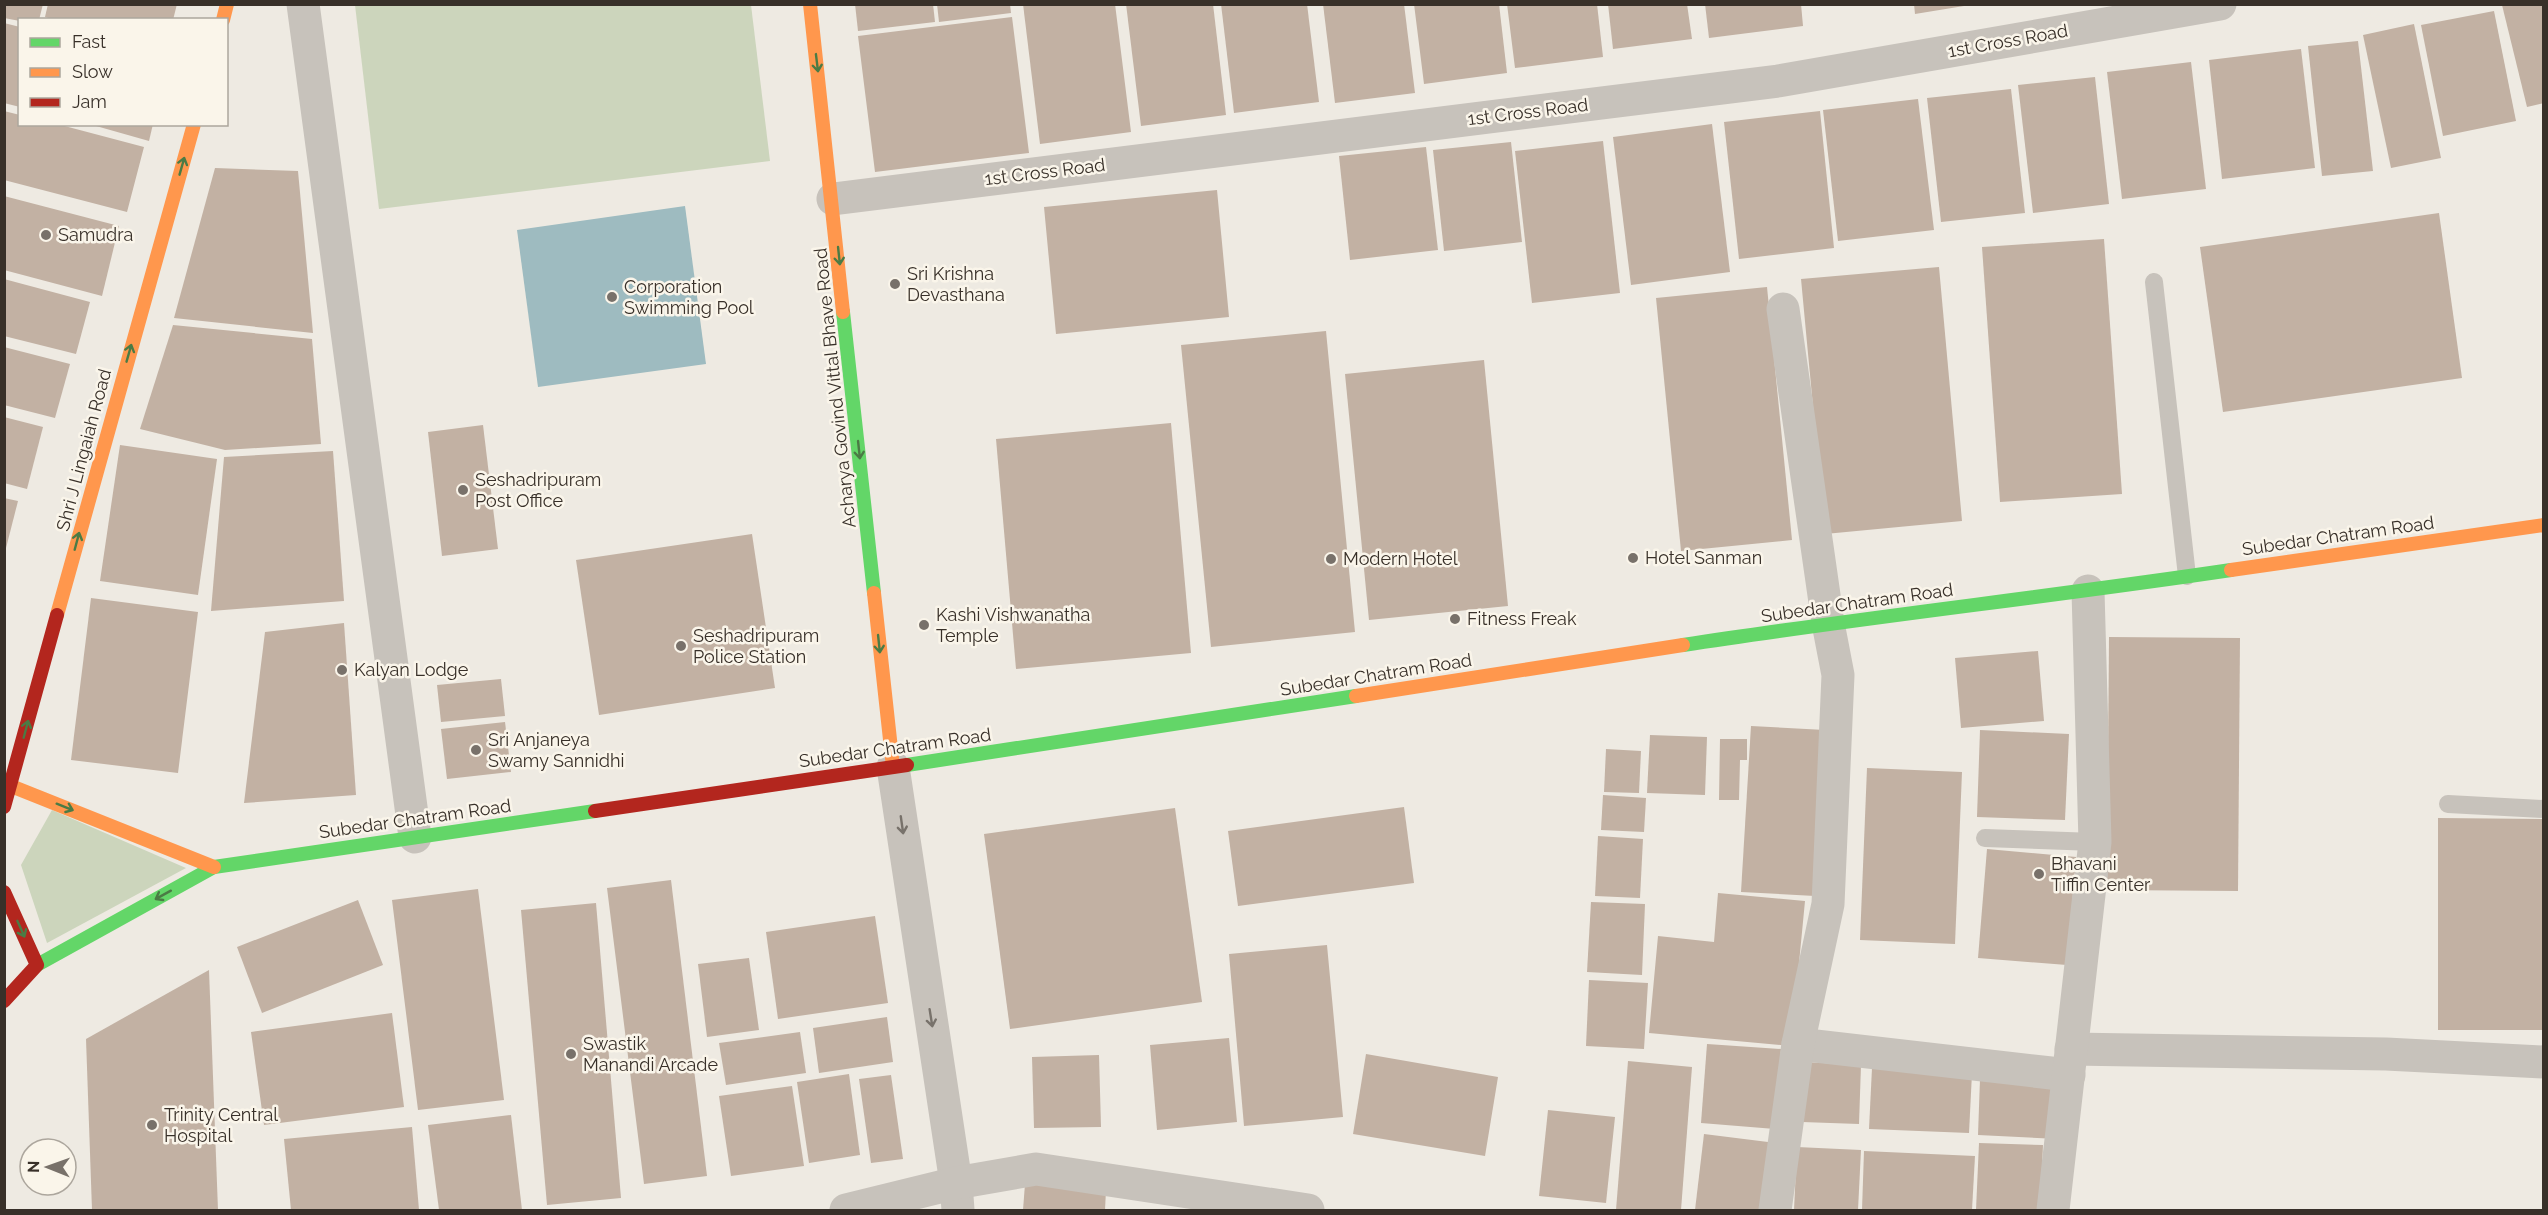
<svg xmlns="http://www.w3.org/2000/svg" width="2548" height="1215" viewBox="0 0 2548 1215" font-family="Raleway,sans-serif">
<rect width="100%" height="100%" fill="#eeeae2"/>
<!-- green -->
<g fill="#ccd5bc">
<polygon points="355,5 751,5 770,161 379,209"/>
<polygon points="52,810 186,868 47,943 21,865"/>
</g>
<!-- water -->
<polygon fill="#9ebbc0" points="685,206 706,364 538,387 517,230"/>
<!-- building -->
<g fill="#c2b1a3">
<polygon points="4,4 43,4 39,20 20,20 20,21 4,18"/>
<polygon points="48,4 177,4 173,20 56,20 45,17"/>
<polygon points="855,4 933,4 935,22 858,31"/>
<polygon points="937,4 1010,4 1011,13 939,22"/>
<polygon points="1023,4 1115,4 1131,132 1040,144"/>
<polygon points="1126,4 1213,4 1226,115 1141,126"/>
<polygon points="1221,4 1307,4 1319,102 1234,113"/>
<polygon points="1323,4 1404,4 1415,93 1335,103"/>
<polygon points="1414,4 1499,4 1507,73 1424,84"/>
<polygon points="1507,4 1597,4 1603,57 1515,68"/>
<polygon points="1608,4 1687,4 1692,39 1613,49"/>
<polygon points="1705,4 1801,4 1803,26 1709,38"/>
<polygon points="1914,4 1964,4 1964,6 1915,14"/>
<polygon points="2502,5 2544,5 2544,103 2527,107"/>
<polygon points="2494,11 2516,121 2443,136 2421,25"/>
<polygon points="1012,17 1029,153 875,172 858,36"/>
<polygon points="4,23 20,27 20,107 4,103"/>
<polygon points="2414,24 2441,158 2391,168 2363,35"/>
<polygon points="2358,41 2373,171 2322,176 2308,46"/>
<polygon points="2301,49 2315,168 2222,179 2209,60"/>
<polygon points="2191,62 2206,189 2122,199 2107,72"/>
<polygon points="2095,77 2109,204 2033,213 2018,85"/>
<polygon points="2011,89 2025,213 1941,222 1927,98"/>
<polygon points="1918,99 1934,230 1838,241 1823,110"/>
<polygon points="4,111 20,115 20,124 57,124 144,147 127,212 4,180"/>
<polygon points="1820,111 1834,248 1739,259 1724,122"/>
<polygon points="89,124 153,124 149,141"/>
<polygon points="1712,124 1730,272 1631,285 1613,137"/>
<polygon points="1603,141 1620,293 1532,303 1515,151"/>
<polygon points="1511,142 1522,242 1444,251 1433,150"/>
<polygon points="1426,147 1438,250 1350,260 1339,156"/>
<polygon points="215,168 298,171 313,333 174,318"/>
<polygon points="1217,190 1229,317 1056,334 1044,207"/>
<polygon points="4,196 119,226 102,296 4,270"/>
<polygon points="2439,213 2462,378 2223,412 2200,247"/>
<polygon points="2104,239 2122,494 2000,502 1982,247"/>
<polygon points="1939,267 1962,521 1825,534 1801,279"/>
<polygon points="4,279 90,302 76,354 4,336"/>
<polygon points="1767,287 1792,540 1681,551 1656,298"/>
<polygon points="173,325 312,339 321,444 225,450 140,429"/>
<polygon points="1326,331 1355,632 1211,647 1181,345"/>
<polygon points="4,347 70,364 55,418 4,405"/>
<polygon points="1484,360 1508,606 1369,620 1345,374"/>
<polygon points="4,417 43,427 27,489 4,483"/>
<polygon points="1171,423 1191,653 1016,669 996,439"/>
<polygon points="483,425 498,549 442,556 428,432"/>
<polygon points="120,445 217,459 198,595 100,581"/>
<polygon points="333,451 344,601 211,611 224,457"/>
<polygon points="4,498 18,501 5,552 4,552"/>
<polygon points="752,534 775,688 599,715 576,560"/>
<polygon points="91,598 198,612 178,773 71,760"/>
<polygon points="344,623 356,795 244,803 265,632"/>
<polygon points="2109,637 2240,638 2238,891 2107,890"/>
<polygon points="2038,651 2044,721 1961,728 1955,658"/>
<polygon points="501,679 505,716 441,722 437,685"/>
<polygon points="505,722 511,772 447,779 441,729"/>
<polygon points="1751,726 1825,730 1815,896 1741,892"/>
<polygon points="1980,730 2069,734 2065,820 1977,817"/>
<polygon points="1650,735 1707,737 1705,795 1647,793"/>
<polygon points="1720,739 1747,739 1747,760 1740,760 1739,800 1719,800"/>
<polygon points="1606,749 1641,751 1639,793 1604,792"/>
<polygon points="1867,768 1962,772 1955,944 1860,940"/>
<polygon points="1603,795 1646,798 1644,832 1601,830"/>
<polygon points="1404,807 1414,883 1238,906 1228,831"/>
<polygon points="1175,808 1202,1002 1010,1029 984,834"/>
<polygon points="2438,818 2544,819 2544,1030 2438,1030"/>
<polygon points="1598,836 1643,839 1640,898 1595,896"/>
<polygon points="1987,849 2076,857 2067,965 1978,958"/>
<polygon points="671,880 707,1176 644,1184 607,888"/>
<polygon points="478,889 504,1100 418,1110 392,900"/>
<polygon points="1718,893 1805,901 1791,1046 1649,1033 1658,936 1714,942"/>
<polygon points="358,900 383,965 262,1013 237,947"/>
<polygon points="1591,902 1645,904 1642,975 1587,972"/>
<polygon points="596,903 621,1198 547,1205 521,910"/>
<polygon points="875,916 888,1003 778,1019 766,932"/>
<polygon points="1327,945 1343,1117 1244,1126 1229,954"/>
<polygon points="749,958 759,1030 707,1037 698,964"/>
<polygon points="209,970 218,1210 92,1210 86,1039"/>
<polygon points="1589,980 1648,983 1644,1049 1586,1046"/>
<polygon points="392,1013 404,1107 264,1125 251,1032"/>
<polygon points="887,1017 893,1062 819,1073 813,1028"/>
<polygon points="800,1032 806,1073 726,1085 719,1043"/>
<polygon points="1229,1038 1237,1122 1157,1130 1150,1045"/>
<polygon points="1707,1044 1781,1049 1775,1129 1701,1123"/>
<polygon points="1366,1054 1498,1077 1485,1156 1353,1134"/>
<polygon points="1099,1055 1101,1127 1034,1128 1032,1057"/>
<polygon points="1628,1061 1692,1067 1681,1210 1616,1210"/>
<polygon points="1805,1062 1861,1065 1859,1124 1802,1122"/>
<polygon points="1872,1068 1972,1073 1969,1133 1869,1129"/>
<polygon points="849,1074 860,1155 809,1163 797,1082"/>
<polygon points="891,1075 903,1159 871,1163 859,1079"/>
<polygon points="1980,1079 2061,1083 2058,1139 1978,1135"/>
<polygon points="792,1086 804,1166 731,1176 719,1096"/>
<polygon points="1548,1110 1615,1117 1606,1203 1539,1196"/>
<polygon points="511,1115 522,1210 439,1210 428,1125"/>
<polygon points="412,1127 419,1210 291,1210 284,1139"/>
<polygon points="1704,1134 1776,1143 1768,1210 1695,1210"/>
<polygon points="1979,1143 2043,1145 2040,1210 1976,1210"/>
<polygon points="1797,1147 1861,1150 1858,1210 1794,1210"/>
<polygon points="1864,1151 1975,1156 1972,1210 1862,1210"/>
<polygon points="1025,1184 1106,1190 1105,1210 1023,1210"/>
</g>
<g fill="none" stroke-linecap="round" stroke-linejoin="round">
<!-- lane -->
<g stroke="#c7c2bb" stroke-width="18">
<polyline points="2154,282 2187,576"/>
<polyline points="2448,804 2544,809"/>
<polyline points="1985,838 2095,842"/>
</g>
<!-- street -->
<g stroke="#c7c2bb" stroke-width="33">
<polyline points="303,4 415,837"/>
<polyline points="833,199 1778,81 2220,4"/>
<polyline points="893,767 956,1183 958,1210"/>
<polyline points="1798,1044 2069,1075"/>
<polyline points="2071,1049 2386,1054 2544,1062"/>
<polyline points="846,1210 956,1183 1036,1169 1308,1210"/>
<polyline points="1775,1210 1798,1044 1828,904 1838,675 1828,623 1783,309"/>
<polyline points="2053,1210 2095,842 2088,591"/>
</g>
<!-- fast -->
<g stroke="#63d668" stroke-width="14">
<polyline points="843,312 874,593"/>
<path d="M1683 645C1865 617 2049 597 2231 570"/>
<polyline points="907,765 1356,696"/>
<polyline points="37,965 214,867 595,811"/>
</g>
<!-- slow -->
<g stroke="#ff974d" stroke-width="14">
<polyline points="810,4 843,312"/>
<polyline points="223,20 227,4"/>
<polyline points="2231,570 2544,525"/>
<polyline points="874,593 893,767"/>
<polyline points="57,615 194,124"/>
<polyline points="1356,696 1683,645"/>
<polyline points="11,786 214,867"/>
</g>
<!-- jam -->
<g stroke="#b3261e" stroke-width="14">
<polyline points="4,807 57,615"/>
<polyline points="595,811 907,765"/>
<polyline points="4,892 37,965 4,1001"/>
</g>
</g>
<!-- one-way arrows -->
<defs><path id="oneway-shaft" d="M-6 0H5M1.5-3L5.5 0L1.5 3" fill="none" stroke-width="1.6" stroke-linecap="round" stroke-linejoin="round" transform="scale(1.5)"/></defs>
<g stroke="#4b7b45">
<use href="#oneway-shaft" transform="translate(817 63) rotate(83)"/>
<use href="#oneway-shaft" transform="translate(182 166) rotate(-74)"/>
<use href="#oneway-shaft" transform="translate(839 256) rotate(84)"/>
<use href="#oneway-shaft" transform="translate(129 353) rotate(-74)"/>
<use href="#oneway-shaft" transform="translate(859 450) rotate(84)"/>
<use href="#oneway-shaft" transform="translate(77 541) rotate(-75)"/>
<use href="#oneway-shaft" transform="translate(879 644) rotate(84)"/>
<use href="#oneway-shaft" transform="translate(26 729) rotate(-75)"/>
<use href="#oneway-shaft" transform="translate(65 807) rotate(22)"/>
<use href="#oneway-shaft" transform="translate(163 895) rotate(151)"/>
<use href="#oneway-shaft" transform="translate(21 929) rotate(66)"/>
</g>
<g stroke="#78726b">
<use href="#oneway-shaft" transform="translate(902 825) rotate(82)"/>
<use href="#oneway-shaft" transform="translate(931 1018) rotate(81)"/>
</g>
<!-- markers -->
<g fill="#78716a" stroke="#faf5ea" stroke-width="2">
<circle cx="46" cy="235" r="6"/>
<circle cx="895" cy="284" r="6"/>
<circle cx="612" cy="297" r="6"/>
<circle cx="463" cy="490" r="6"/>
<circle cx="1633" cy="558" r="6"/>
<circle cx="1331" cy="559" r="6"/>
<circle cx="1455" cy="619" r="6"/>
<circle cx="924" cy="625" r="6"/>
<circle cx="681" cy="646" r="6"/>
<circle cx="342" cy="670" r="6"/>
<circle cx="476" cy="750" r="6"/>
<circle cx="2039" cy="874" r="6"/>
<circle cx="571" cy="1054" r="6"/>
<circle cx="152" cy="1125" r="6"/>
</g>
<g text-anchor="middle" stroke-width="5" stroke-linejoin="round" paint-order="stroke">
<!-- street labels -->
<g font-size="18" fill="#383029" stroke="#faf5ea">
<text transform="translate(2008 41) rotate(-10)" y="6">1st Cross Road</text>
<text transform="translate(1528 112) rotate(-7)" y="6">1st Cross Road</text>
<text transform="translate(1045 172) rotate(-7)" y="6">1st Cross Road</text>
<text transform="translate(835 388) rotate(-96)" y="6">Acharya Govind Vittal Bhave Road</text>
<text transform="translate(84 450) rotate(-75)" y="6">Shri J Lingaiah Road</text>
<text transform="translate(2338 536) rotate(-8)" y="6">Subedar Chatram Road</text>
<text transform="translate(1857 603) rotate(-8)" y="6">Subedar Chatram Road</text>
<text transform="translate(1376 675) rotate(-9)" y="6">Subedar Chatram Road</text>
<text transform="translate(895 748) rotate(-8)" y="6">Subedar Chatram Road</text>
<text transform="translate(415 819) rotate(-8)" y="6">Subedar Chatram Road</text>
</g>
<!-- poi labels -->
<g font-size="18" fill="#383029" stroke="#faf5ea" text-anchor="start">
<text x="58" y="241">Samudra</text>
<text x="907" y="280">Sri Krishna<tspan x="907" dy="21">Devasthana</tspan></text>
<text x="624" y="293">Corporation<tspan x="624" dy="21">Swimming Pool</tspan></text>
<text x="475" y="486">Seshadripuram<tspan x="475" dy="21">Post Office</tspan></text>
<text x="1645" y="564">Hotel Sanman</text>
<text x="1343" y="565">Modern Hotel</text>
<text x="936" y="621">Kashi Vishwanatha<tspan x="936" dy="21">Temple</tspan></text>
<text x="1467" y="625">Fitness Freak</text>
<text x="693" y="642">Seshadripuram<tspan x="693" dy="21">Police Station</tspan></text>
<text x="354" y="676">Kalyan Lodge</text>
<text x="488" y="746">Sri Anjaneya<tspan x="488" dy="21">Swamy Sannidhi</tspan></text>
<text x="2051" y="870">Bhavani<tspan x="2051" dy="21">Tiffin Center</tspan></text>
<text x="583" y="1050">Swastik<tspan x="583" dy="21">Manandi Arcade</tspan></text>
<text x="164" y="1121">Trinity Central<tspan x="164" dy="21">Hospital</tspan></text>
</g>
</g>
<!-- border -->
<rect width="2548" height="1215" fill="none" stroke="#383029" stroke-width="12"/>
<!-- legend -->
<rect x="18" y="18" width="210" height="108" fill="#faf5ea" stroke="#aca69d" stroke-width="1.5"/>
<rect x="30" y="38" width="30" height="9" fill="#63d668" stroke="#aca69d" stroke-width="1.5"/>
<text x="72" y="48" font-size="18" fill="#383029">Fast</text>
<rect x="30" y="68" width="30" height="9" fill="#ff974d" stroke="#aca69d" stroke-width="1.5"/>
<text x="72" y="78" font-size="18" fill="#383029">Slow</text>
<rect x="30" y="98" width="30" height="9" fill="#b3261e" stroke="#aca69d" stroke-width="1.5"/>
<text x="72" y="108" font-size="18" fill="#383029">Jam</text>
<!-- north arrow -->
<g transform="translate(48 1167) rotate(271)"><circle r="28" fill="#faf5ea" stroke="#aca69d" stroke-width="1.5"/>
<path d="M0-4.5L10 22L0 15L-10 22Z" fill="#78716a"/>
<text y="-9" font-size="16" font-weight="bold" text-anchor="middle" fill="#383029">N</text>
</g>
</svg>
